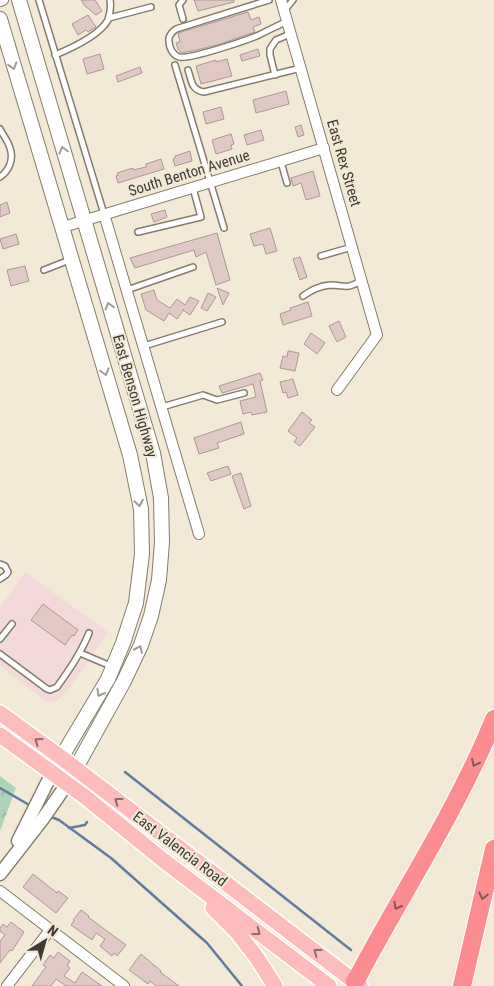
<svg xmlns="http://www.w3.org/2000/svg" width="494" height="986" viewBox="0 0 494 986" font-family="'Roboto Condensed',sans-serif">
<defs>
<pattern id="park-crowns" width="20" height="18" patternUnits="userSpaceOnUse" patternTransform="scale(1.25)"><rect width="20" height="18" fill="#add4b7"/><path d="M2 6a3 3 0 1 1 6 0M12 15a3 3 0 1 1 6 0" fill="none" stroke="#8ead96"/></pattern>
</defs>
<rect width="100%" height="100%" fill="#f2ead7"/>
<!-- commercial -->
<polygon fill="#f4d9db" points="25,572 108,632 66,693 57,701 47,702 0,666 0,607"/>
<!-- park -->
<polygon fill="url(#park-crowns)" points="0,776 16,788 0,831"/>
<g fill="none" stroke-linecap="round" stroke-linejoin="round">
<!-- stream -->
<g stroke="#627b9e" stroke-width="2.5">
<polyline points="125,772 351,950"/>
<polyline points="0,788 31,806"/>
<polyline points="49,816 59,820 111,858 207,943 242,986"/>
<polyline points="69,828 85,825 87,822"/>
</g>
</g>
<!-- building -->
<g fill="#e0c9c4" stroke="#ac9792">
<polygon points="81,0 95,0 102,11 96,15 85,6"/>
<polygon points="194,0 234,0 234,2 198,11"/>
<polygon points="248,12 251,20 259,17 261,24 253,27 255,32 217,45 193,51 181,53 178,49 176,43 180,42 178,33"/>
<polygon points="88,15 96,27 88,32 86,30 78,35 72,24"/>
<polygon points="258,49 260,56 242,61 240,55"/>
<polygon points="100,54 104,69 87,74 83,59"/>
<polygon points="227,59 232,76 201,84 196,66 216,60 216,62"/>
<polygon points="140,67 142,73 118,82 116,76"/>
<polygon points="286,91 289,104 256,113 253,100"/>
<polygon points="221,107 224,119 206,124 203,112"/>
<polygon points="301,125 304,135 298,137 295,127"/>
<polygon points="261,130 264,140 247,145 244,135"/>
<polygon points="231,134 234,144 231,145 232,149 216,154 212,140"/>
<polygon points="190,151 192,161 175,166 173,159 175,158 175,156"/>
<polygon points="161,159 164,169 118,183 116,176 118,175 117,173 133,168 133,170 146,167 146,164"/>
<polygon points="313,171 320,196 306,200 301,183 293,186 291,178"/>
<polygon points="7,202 10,213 0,217 0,205"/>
<polygon points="165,210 167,217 154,222 151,214"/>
<polygon points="270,228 277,251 266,254 263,244 254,246 250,234"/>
<polygon points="217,233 230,280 216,285 206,252 196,257 194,250 135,268 130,258"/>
<polygon points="16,234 19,244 3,249 0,239"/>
<polygon points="300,257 307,277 300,280 293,259"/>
<polygon points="25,266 29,281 11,286 7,270"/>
<polygon points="217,288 229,293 223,305"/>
<polygon points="154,290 157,300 170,308 177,299 185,305 190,297 199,301 190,315 183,310 184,309 177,319 169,313 164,321 146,310 141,294"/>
<polygon points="208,293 216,297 207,311 201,308"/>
<polygon points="308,302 312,316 283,325 280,314 291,310 290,308"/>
<polygon points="339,321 346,337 337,342 329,326"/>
<polygon points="311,333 325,343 317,354 304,344"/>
<polygon points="288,351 299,353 295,371 280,368 283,356 287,357"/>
<polygon points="260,373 263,380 260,381 267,412 252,415 251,412 243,414 240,401 256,397 253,384 222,393 219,386"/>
<polygon points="293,379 298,395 288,398 286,392 283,393 280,382"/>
<polygon points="302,412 312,420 309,423 315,427 300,446 294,442 297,438 288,431"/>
<polygon points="241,422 244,434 217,443 219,448 199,454 194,438"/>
<polygon points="228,466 231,474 211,481 207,473"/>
<polygon points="241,473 251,506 244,509 232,476"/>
<polygon points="43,604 78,630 74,636 72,635 65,645 31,620"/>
<polygon points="33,874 57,893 58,891 68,898 56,913 23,887"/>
<polygon points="81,910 89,916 88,917 126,945 117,956 114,953 112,956 100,946 105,939 96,933 92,940 71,925 74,921 73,920"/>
<polygon points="11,922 24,932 12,951 10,950 0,963 0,941 5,935 0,931 0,928 3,924 7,927"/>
<polygon points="58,952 70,961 67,966 70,968 64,976 75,983 82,972 102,986 66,986 56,979 51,986 32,986 46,967 43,965 50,955 54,958"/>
<polygon points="141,954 161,971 160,972 179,986 156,986 150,981 148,984 129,970"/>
</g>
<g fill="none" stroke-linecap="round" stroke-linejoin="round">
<!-- service casing -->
<g stroke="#847d6c" stroke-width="8">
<g id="service">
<polyline points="39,0 104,214"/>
<polyline points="183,0 179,5 183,19"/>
<path d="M269 0 176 29C172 32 168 36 169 41 169 48 173 55 179 57 189 60 247 40 259 35 268 30 278 26 287 21"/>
<polyline points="284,11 293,0"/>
<polyline points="109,18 151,7"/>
<path d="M55 55C72 48 99 36 108 20 110 14 111 6 110 0"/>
<polyline points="175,65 224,228"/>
<path d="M188 70C192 81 191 90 204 92L301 68"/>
<polyline points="275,75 270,55 270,49 276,40 290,34"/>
<path d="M0 129C3 135 8 141 10 148 14 159 9 171 0 177"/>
<polyline points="281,162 287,183"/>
<polyline points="138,232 201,217 193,188"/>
<polyline points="321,256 352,247"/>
<polyline points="44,270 72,259"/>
<polyline points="127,290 193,267"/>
<path d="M303 296C312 290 319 286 330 285 346 285 344 290 361 281"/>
<polyline points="144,346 222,322"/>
<polyline points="162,407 203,395 217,400 244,393"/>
<polyline points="0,564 5,566 8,572 6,575 0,579"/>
<polyline points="0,639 12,624"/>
<polyline points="80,653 113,667"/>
<path d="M0 654 47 689 50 690 57 687C69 670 81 653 89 633"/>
</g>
</g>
<!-- minor casing -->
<g stroke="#847d6c" stroke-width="12">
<g id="minor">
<polyline points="281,0 377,335 337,390"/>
<polyline points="0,1 3,0"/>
<polyline points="104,214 199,534"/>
<polyline points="63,227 324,148"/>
<polyline points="0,891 124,986"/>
<polyline points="7,986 50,930"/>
</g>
</g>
<!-- tertiary casing -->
<g stroke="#847d6c" stroke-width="15">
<g id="tertiary">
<polyline points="18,841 52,773"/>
<polyline points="0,874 42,820 67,784"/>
</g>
</g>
<!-- secondary casing -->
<g stroke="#847d6c" stroke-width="16">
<g id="secondary">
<polyline points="19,0 153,453 161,498 162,542 159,580 151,616 141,645 124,681 67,784"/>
<polyline points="0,19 130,455 141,509 142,554 136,603 123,643 108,679 52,773"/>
</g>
</g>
<!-- primary casing -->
<g stroke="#fff" stroke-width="18">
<g id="primary">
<polyline points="0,713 62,758 360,986"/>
<polyline points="0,735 84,796 163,860 329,986"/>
<polyline points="213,908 237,932 257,958 275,986"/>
</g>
</g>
<!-- motorway casing -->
<g stroke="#fff" stroke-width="20">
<g id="motorway">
<path d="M355 982C401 894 457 811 494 719"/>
<polyline points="462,986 494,849"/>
</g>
</g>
<!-- service -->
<use href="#service" stroke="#fff" stroke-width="5"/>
<!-- minor -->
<use href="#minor" stroke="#fff" stroke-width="10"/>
<!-- tertiary -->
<use href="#tertiary" stroke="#fff" stroke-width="12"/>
<!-- secondary -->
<use href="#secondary" stroke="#fff" stroke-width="14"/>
<!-- primary -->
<use href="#primary" stroke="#fdbbbc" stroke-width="15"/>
<!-- motorway -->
<use href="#motorway" stroke="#fb8d90" stroke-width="18"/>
</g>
<!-- one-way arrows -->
<defs><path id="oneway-chevron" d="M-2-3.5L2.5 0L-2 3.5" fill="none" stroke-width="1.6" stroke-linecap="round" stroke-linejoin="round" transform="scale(1.25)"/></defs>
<g stroke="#9e9d9a">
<use href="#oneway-chevron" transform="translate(13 66) rotate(73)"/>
<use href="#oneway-chevron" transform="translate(63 150) rotate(-106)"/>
<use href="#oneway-chevron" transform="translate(109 306) rotate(-107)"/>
<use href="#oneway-chevron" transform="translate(105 372) rotate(74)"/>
<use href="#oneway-chevron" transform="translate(139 503) rotate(80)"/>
<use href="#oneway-chevron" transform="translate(139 649) rotate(-66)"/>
<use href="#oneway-chevron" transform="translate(100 693) rotate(120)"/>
</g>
<g stroke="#8a6e6a">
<use href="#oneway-chevron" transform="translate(38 741) rotate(-144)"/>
<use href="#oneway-chevron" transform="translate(118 801) rotate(-143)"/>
<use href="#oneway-chevron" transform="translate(257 932) rotate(37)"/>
<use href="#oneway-chevron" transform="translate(317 952) rotate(-143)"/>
</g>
<g stroke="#805854">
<use href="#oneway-chevron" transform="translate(475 763) rotate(115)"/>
<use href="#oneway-chevron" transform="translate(483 896) rotate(103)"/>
<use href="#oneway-chevron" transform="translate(397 906) rotate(120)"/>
</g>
<g text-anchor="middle" stroke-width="4" stroke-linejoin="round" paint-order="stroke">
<!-- street labels -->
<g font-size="15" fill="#3e3b34" stroke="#f2ead7">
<text transform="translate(344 163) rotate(74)" y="5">East Rex Street</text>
<text transform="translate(189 173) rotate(-17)" y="5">South Benton Avenue</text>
<text transform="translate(135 396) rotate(74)" y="5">East Benson Highway</text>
<text transform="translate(180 849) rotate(37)" y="5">East Valencia Road</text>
</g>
</g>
<!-- north arrow -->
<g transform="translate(45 941) rotate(37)" stroke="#f2ead7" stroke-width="4" paint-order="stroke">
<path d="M0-4L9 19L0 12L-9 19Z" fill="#3e3b34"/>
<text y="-8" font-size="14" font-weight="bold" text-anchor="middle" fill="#3e3b34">N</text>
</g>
</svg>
